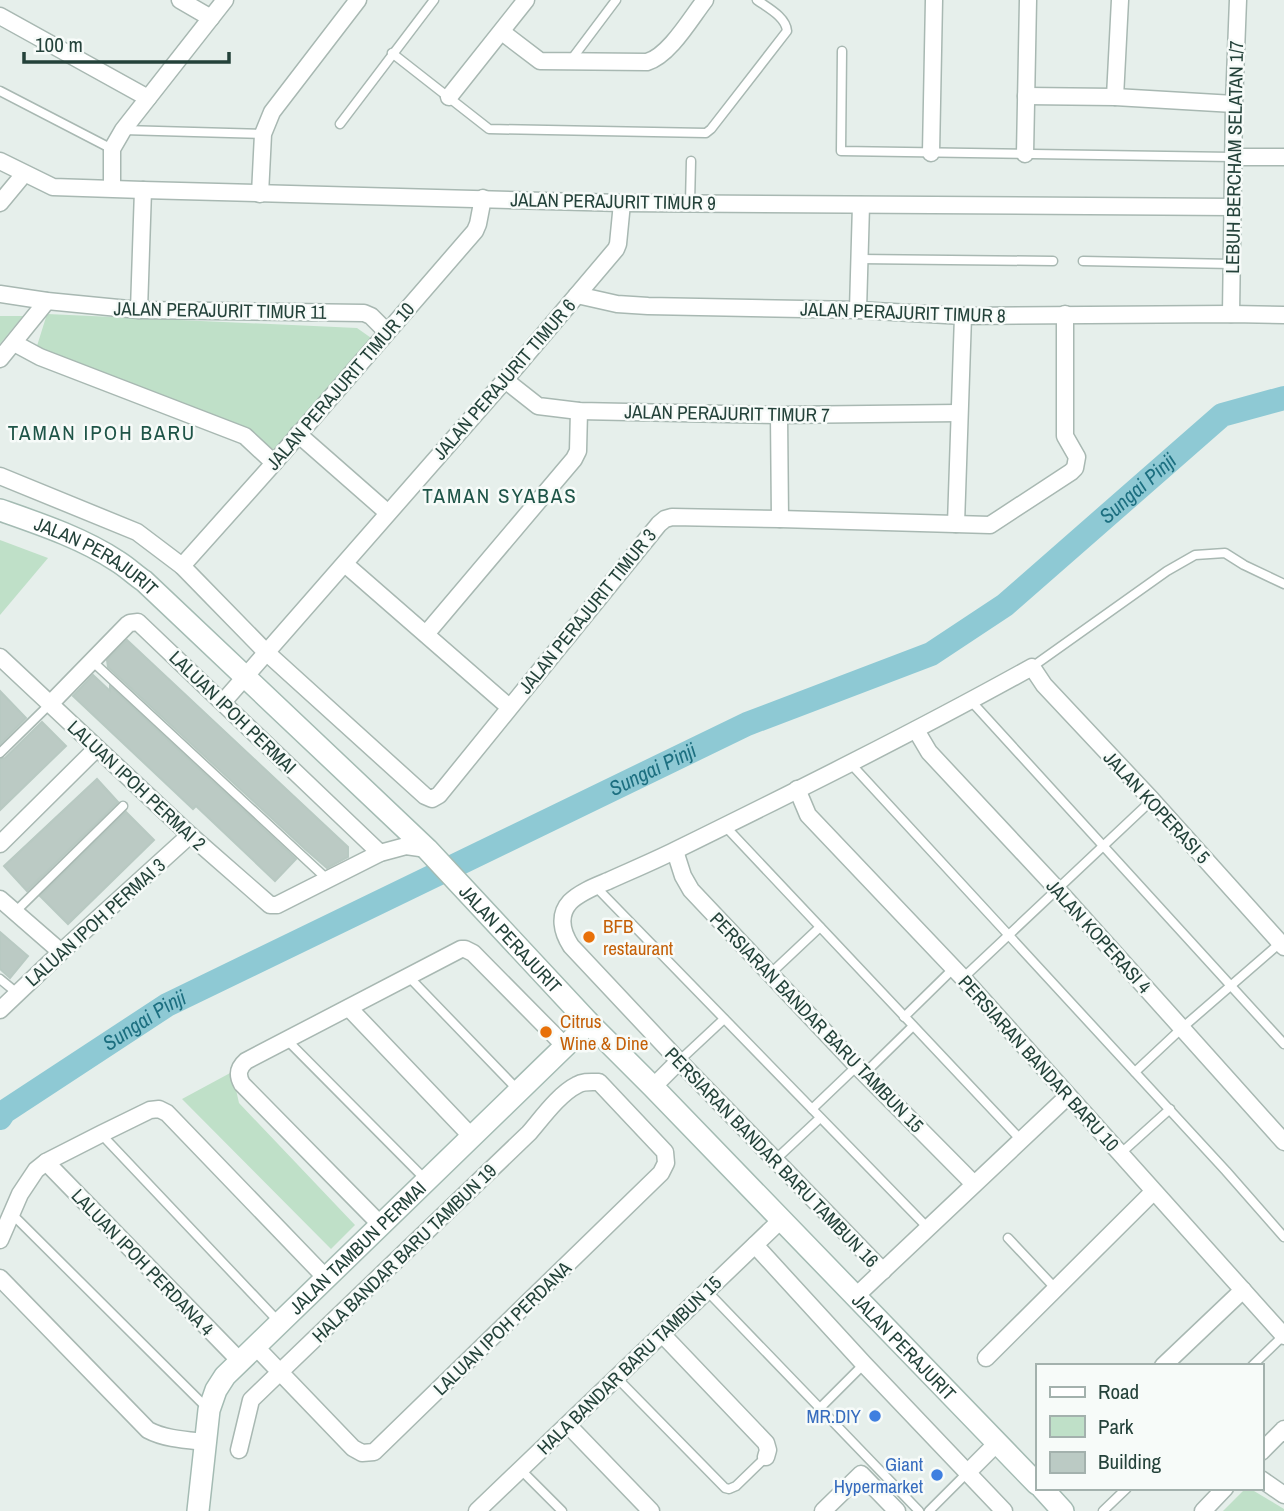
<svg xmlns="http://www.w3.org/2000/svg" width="1284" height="1511" viewBox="0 0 1284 1511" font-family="'Archivo Narrow',sans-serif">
<rect width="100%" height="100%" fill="#e6efeb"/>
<!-- green -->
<g fill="#bfe0c8">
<polygon points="47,314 357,328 374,340 278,453 231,422 55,362 36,349"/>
<polygon points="0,316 23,316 0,344"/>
<polygon points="0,540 48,558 0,615"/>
<polygon points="232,1072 239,1103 355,1225 331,1249 182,1099"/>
<polygon points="1246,1488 1249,1488 1284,1509 1284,1511 1223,1511"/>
</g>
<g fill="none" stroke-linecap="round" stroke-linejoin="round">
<!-- river -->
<path stroke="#8ec9d4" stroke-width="24" id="s1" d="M0 1118 4 1112 167 1005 747 724 931 654 1005 605 1222 415 1284 398"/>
</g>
<!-- building -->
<g fill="#bbcac4" stroke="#b8c9c2" stroke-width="2">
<polygon points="127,640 348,847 348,857 327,868 305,849 108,667 107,660"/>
<polygon points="93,675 110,691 110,686 296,859 275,881 196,806 193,809 73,696"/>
<polygon points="0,691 26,718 0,744"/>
<polygon points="42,722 66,746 0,810 0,759 5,758"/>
<polygon points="97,779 118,802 27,891 4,866"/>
<polygon points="126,812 154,840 68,924 40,896"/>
<polygon points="0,932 28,956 10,978 0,969"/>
</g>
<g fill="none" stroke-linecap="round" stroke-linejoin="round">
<!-- lane casing -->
<g stroke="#a8b8b2" stroke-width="11">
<g id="lane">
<polyline points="842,51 841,151 1233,157"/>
<path d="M392 53 489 129 706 133 711 129 787 31C786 17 768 8 757 0"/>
<polyline points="571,60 616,0"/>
<polyline points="0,91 112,149"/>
<polyline points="340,124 434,0"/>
<polyline points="123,130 263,134"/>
<polyline points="690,203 691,161"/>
<polyline points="859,259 1053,261"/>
<polyline points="1083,261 1232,264"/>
<polyline points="92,661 327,879"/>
<polyline points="1032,667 1167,571 1195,555 1225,553 1244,565 1284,584"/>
<polyline points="971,701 1284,1044"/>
<polyline points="0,753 50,704"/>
<polyline points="851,764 1226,1171 1284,1237"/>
<polyline points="724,825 1021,1140"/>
<polyline points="595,886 928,1228"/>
<polyline points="15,912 123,806"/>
<polyline points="770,974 820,927"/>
<polyline points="408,976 518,1090"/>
<polyline points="963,978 1152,800"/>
<polyline points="0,979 17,993"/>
<polyline points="904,1017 954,968"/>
<polyline points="287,1040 425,1179"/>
<polyline points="679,1061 724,1019"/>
<polyline points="1135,1072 1182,1028 1280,943"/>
<polyline points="865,1073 913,1026"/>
<polyline points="812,1109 857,1066"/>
<polyline points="101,1134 279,1322"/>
<polyline points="1120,1154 1170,1109"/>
<polyline points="775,1160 820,1118"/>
<polyline points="11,1213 207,1408"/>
<polyline points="1008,1238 1055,1288"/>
<polyline points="707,1291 919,1511"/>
<polyline points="1252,1366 1283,1336"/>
<polyline points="617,1378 725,1488 729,1489 736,1486 766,1457"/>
<polyline points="820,1408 864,1364"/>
<polyline points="521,1470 562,1511"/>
<polyline points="929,1511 967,1473"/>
<polyline points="1103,1511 1127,1488"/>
</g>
</g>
<!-- street casing -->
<g stroke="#a8b8b2" stroke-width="19">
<g id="street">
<polyline points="180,0 211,18"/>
<polyline points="0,16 148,98"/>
<path d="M502 32 540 61 647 62C669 56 691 18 705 0"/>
<polyline points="1026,96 1115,97 1234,104"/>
<polyline points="449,97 526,0"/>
<polyline points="1115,97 1120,0"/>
<polyline points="931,153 934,0"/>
<polyline points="1025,154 1028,0"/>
<polyline points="1233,157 1284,157"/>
<polyline points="0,161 53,187 143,190 622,203 1233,207"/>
<polyline points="112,188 112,149 123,130 225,0"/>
<polyline points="260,194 263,134 272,112 358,0"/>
<polyline points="0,203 24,174"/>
<polyline points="0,294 47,301 139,310 364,313 371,316 387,332"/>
<polyline points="577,295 617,304 648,306 858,310 963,316 1231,314 1284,315"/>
<polyline points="139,310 143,190"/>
<polyline points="858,310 861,205"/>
<polyline points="1231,314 1234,104 1238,0"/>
<polyline points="14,343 40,357 245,436 274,463"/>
<polyline points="0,359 47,301"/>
<polyline points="505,380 538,406 579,411 779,415 959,413"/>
<polyline points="779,415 780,519"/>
<polyline points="298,434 388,513"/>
<polyline points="0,476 137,532 182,566 266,652 425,796 432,799 439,795 659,524 665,519 672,517 780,519 990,525 1071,472 1075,468 1077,457 1065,436 1065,314"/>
<polyline points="956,524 963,316"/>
<polyline points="345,564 509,707"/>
<polyline points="182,566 274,463 475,231 478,224 483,198"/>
<polyline points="426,634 574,459 578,451 579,411"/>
<polyline points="0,657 190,835 270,905 277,905 380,853 406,846 427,849"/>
<polyline points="223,702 505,380 616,249 618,244 622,203"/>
<polyline points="50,704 127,625 130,623 138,622 380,853"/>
<polyline points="916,730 929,752 1057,889 1284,1142"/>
<polyline points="797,789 808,815 963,978 1284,1336"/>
<polyline points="0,844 97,748"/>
<polyline points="675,851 683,876 691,890 857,1066 974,1184"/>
<polyline points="0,899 61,952"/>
<polyline points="349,1008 472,1137"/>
<polyline points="0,1010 61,952 190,835"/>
<polyline points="653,1087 679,1061"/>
<polyline points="46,1162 240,1361"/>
<path d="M381 1225 242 1084C237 1075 238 1068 246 1061L461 949H465L473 953 565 1046"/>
<polyline points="0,1240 20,1194 36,1170 46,1162 101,1134 150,1110 159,1109 167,1113 326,1278"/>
<polyline points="755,1245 864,1364 1004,1511"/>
<path d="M883 1271 679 1061 571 946C562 932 558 915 570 902 580 892 596 886 608 881 630 871 654 861 676 850 796 791 915 732 1032 667L1044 685 1152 800 1284 947"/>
<path d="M0 1278 148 1430C165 1439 186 1440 205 1442"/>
<polyline points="856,1296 1068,1096"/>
<polyline points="662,1334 766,1443 768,1450 766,1457"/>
<polyline points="986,1358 1153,1192"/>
<polyline points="1163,1366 1243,1290"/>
<polyline points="568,1425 651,1511"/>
<path d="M239 1450 251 1400 280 1372 529 1133C542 1118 559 1094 577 1085 583 1081 591 1082 599 1082L665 1152 666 1163 661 1173 374 1452 362 1453 353 1448 255 1346"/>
<polyline points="1261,1452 1284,1429"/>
<polyline points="967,1473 997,1443"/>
<polyline points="1261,1479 1284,1495"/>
<polyline points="477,1511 781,1220"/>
<polyline points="823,1511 861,1474 897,1511"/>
<polyline points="1203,1511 1225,1488"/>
</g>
</g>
<!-- secondary casing -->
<g stroke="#a4bbb3" stroke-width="24">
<g id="secondary">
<path id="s2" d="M0 510C40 524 82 538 117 561 127 567 135 575 144 581L427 849 589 1023 653 1087 1037 1484"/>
<polyline points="1042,1488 1063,1511"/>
<path id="s3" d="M198 1511 209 1410 216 1390 225 1376 589 1023"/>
</g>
</g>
<!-- lane -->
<use href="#lane" stroke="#fff" stroke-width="8"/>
<!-- street -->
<use href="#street" stroke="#fff" stroke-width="16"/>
<!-- secondary -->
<use href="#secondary" stroke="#fff" stroke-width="21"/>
</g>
<!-- markers -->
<g fill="#e8710a" stroke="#f7fbf9" stroke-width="2.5">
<circle cx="589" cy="937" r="7"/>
<circle cx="546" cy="1032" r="7"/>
</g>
<g fill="#3f7fe0" stroke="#f7fbf9" stroke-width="2.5">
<circle cx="875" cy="1416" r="7"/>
<circle cx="937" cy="1475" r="7"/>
</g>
<g text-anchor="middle" stroke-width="5" stroke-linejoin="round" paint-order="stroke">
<!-- street labels -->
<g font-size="19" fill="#24423a" stroke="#f7fbf9">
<text transform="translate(1234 157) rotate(-89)" y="7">LEBUH BERCHAM SELATAN 1/7</text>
<text transform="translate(613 201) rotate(1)" y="7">JALAN PERAJURIT TIMUR 9</text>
<text transform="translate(220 310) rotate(1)" y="7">JALAN PERAJURIT TIMUR 11</text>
<text transform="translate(903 312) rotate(2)" y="7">JALAN PERAJURIT TIMUR 8</text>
<text transform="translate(504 379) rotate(-49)" y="7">JALAN PERAJURIT TIMUR 6</text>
<text transform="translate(340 386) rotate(-49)" y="7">JALAN PERAJURIT TIMUR 10</text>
<text transform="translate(727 413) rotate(1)" y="7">JALAN PERAJURIT TIMUR 7</text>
<text dy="7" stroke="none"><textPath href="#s2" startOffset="107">JALAN PERAJURIT</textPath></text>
<text transform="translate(587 611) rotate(-51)" y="7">JALAN PERAJURIT TIMUR 3</text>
<text transform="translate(233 712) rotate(44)" y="7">LALUAN IPOH PERMAI</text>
<text transform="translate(137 785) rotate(43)" y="7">LALUAN IPOH PERMAI 2</text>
<text transform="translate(1157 807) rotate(47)" y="7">JALAN KOPERASI 5</text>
<text transform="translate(95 922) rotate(-42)" y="7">LALUAN IPOH PERMAI 3</text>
<text transform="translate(1099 936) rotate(48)" y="7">JALAN KOPERASI 4</text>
<text dy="7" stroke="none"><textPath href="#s2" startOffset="674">JALAN PERAJURIT</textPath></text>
<text transform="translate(817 1022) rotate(46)" y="7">PERSIARAN BANDAR BARU TAMBUN 15</text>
<text transform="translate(1039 1063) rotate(48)" y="7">PERSIARAN BANDAR BARU 10</text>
<text transform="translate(772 1157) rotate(46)" y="7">PERSIARAN BANDAR BARU TAMBUN 16</text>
<text dy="7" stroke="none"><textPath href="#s3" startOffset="324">JALAN TAMBUN PERMAI</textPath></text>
<text transform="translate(404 1253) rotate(-44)" y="7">HALA BANDAR BARU TAMBUN 19</text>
<text transform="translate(143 1262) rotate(46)" y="7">LALUAN IPOH PERDANA 4</text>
<text transform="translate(502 1328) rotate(-44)" y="7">LALUAN IPOH PERDANA</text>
<text dy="7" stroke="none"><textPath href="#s2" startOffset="1241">JALAN PERAJURIT</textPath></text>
<text transform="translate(629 1365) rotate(-44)" y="7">HALA BANDAR BARU TAMBUN 15</text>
</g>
<!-- food labels -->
<g font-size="19" fill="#c56008" stroke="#f7fbf9" text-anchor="start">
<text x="603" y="933">BFB<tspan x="603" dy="22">restaurant</tspan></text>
<text x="560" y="1028">Citrus<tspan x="560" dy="22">Wine &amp; Dine</tspan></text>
</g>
<!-- shop labels -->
<g font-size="19" fill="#366cbe" stroke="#f7fbf9" text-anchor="end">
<text x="861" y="1423">MR.DIY</text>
<text x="923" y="1471">Giant<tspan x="923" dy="22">Hypermarket</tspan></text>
</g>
<!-- neighbourhood labels -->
<g font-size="21" letter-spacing="2" fill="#1f5548" stroke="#f7fbf9">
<text x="102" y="440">TAMAN IPOH BARU</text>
<text x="500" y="503">TAMAN SYABAS</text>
</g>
<!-- water labels -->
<g font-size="21" font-style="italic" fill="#1c6f80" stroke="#f7fbf9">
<text dy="7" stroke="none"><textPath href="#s1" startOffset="1309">Sungai Pinji</textPath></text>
<text dy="7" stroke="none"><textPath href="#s1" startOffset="742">Sungai Pinji</textPath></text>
<text dy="7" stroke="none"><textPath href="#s1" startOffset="175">Sungai Pinji</textPath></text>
</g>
</g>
<!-- legend -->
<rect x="1036" y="1364" width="228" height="126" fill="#f7fbf9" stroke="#a3b1ad" stroke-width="2"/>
<rect x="1050" y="1387" width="35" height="10" fill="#ffffff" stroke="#a3b1ad" stroke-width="2"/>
<text x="1098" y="1399" font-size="21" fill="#24423a">Road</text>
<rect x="1050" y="1416" width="35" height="21" fill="#bfe0c8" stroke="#a3b1ad" stroke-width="2"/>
<text x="1098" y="1434" font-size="21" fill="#24423a">Park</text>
<rect x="1050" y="1452" width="35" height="21" fill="#bbcac4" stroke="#a3b1ad" stroke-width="2"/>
<text x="1098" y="1469" font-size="21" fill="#24423a">Building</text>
<!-- scale -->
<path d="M24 52v10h205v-10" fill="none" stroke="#24423a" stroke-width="3.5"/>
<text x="35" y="52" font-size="21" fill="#24423a" stroke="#f7fbf9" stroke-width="5" paint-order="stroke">100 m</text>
</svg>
